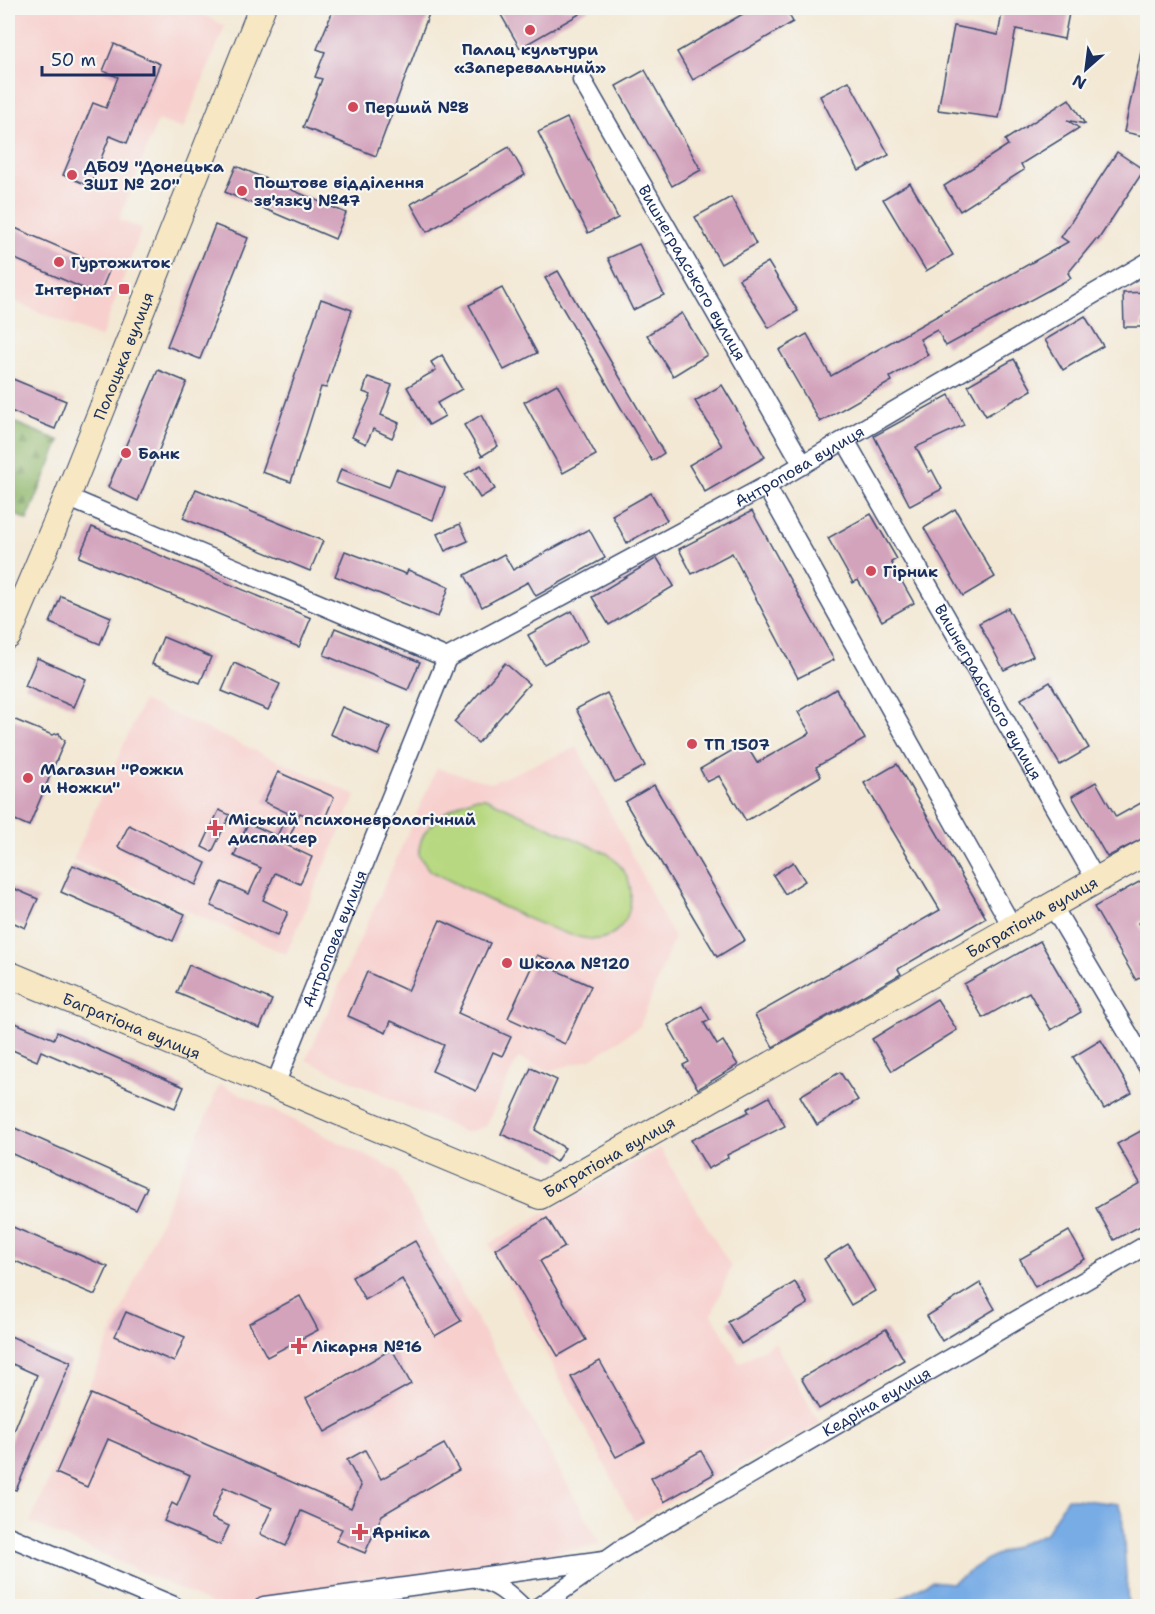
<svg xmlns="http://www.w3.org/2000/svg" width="1155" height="1614" viewBox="0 0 1155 1614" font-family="'Shantell Sans',sans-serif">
<defs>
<pattern id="forest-firs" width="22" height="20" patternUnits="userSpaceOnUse" patternTransform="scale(1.5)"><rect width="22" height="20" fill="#91b86e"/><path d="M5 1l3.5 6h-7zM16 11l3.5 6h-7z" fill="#76965e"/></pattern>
</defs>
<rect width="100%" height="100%" fill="#f6f6f2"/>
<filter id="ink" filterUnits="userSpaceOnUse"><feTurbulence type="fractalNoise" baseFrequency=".0167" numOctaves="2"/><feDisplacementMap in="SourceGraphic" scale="12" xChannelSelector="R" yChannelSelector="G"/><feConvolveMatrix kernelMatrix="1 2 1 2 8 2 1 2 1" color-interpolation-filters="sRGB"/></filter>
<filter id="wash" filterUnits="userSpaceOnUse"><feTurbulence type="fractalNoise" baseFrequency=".008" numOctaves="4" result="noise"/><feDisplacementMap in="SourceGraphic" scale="24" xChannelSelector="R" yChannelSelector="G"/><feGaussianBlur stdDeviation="1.35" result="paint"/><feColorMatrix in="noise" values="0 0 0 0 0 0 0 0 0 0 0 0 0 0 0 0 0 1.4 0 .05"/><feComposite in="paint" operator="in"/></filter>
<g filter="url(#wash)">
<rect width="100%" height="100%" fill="#f3e8d4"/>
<!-- built -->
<g fill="#f7d0ce">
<polygon points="8,8 190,8 225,26 183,129 158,120 119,220 142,228 101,338 8,299"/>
<polygon points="143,701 356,795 286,954 73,860"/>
<polygon points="577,747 674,938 640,1026 591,1059 549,1071 518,1058 486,1126 466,1133 306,1060 437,768 491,783"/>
<polygon points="220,1084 395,1170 600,1544 275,1606 217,1606 30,1522"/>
<polygon points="660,1148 731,1267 712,1314 739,1363 775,1343 820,1424 634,1521 489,1244"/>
</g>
<!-- grass -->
<path fill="#b7d880" stroke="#69846f" stroke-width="1.5" d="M474 798H485L608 854C625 868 634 883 630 905 628 922 615 937 598 939 565 943 464 887 429 870L419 856C417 827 449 807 474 798Z"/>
<!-- forest -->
<polygon fill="url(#forest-firs)" stroke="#567466" stroke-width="1.5" points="8,420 60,441 27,520 8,511"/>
<!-- water -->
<polygon fill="#78ace5" stroke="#4a6ea2" stroke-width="1.5" points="1067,1498 1118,1504 1122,1513 1128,1606 887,1606 931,1581 952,1583 989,1558 1046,1533"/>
<g id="blocks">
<!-- building -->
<g fill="#d3a3bc">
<polygon points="334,8 420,8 430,11 376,156 303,127 322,79 315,77 325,52 317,49"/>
<polygon points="497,8 590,8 520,48"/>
<polygon points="753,8 785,8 793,22 693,80 677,52"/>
<polygon points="1003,8 1070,8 1064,39 1016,29 999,118 938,110 954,26 998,35"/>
<polygon points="114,44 160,64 127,143 110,136 90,186 63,175 93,103 106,108 118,77 103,71"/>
<polygon points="1142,47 1148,48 1148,137 1124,132"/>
<polygon points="645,70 701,170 672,186 616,86"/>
<polygon points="849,81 889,155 859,171 820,96"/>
<polygon points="1069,99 1085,124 1067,120 1079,128 1021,164 1024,170 960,211 944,186 1008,145 1005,140"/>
<polygon points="567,118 618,218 588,233 538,132"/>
<polygon points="509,147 525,175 427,232 411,204"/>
<polygon points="1117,152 1144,170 1098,240 1096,239 1068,273 1071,278 946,346 937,330 920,339 928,355 890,377 892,381 820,422 779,350 807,334 831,376 1068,242 1061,237"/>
<polygon points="236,166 346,213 335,239 225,192"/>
<polygon points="910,183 953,255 926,271 883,199"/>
<polygon points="731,197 756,244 721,264 695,217"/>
<polygon points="8,225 110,269 99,295 8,256"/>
<polygon points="215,225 248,238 200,359 167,346"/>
<polygon points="639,244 664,295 633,310 608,258"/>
<polygon points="768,262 798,311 769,328 739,279"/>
<polygon points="558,271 664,453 652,461 545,278"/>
<polygon points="502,288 537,353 504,370 469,305"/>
<polygon points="1148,292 1148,321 1142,321 1142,327 1124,327 1123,293"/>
<polygon points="321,299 352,310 326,388 321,387 291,482 262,472"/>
<polygon points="682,313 707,355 673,376 647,335"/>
<polygon points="1085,316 1103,346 1063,370 1045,340"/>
<polygon points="442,355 462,389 437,403 445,416 429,425 407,387 436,370 431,362"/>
<polygon points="1014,359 1032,390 986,416 968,385"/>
<polygon points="158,370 187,382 138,501 108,487"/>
<polygon points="8,377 66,401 55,429 8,410"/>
<polygon points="368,377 392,385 381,415 399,423 392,438 373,429 366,444 352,437 371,395 363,392"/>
<polygon points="557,384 596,455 563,473 524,402"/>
<polygon points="722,385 765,457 705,492 689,465 722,446 695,401"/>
<polygon points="949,395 964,425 916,447 929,472 932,470 942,489 910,506 874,436"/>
<polygon points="481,415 498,446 482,456 464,425"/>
<polygon points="481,465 495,489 480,498 465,474"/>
<polygon points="341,469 389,487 396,469 445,488 433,520 336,483"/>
<polygon points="196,489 323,541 310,571 183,518"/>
<polygon points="651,493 667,520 627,543 612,515"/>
<polygon points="955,509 995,577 963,596 924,528"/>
<polygon points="752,511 834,660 798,678 732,553 692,574 679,549"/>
<polygon points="871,514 897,559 891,562 914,603 882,621 858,580 853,583 828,538"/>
<polygon points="460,524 468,541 445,551 437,534"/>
<polygon points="92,527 311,618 299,647 79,557"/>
<polygon points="589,529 605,558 536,596 528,582 482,607 465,575 504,554 513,570"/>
<polygon points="345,551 406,574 408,570 449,587 438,617 335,576"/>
<polygon points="657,558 674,586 609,625 592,597"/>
<polygon points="61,596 111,617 100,644 50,623"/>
<polygon points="1008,608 1033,656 1004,670 979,623"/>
<polygon points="572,611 588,641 544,664 528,635"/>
<polygon points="335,628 420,662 408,690 324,655"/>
<polygon points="163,637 211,657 200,683 152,664"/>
<polygon points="37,658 86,679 74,707 25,686"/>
<polygon points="234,663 280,684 268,710 222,691"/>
<polygon points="505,663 529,684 478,743 454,722"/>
<polygon points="1050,682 1089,748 1060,765 1021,699"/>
<polygon points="836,689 865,739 816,767 821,776 746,821 719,776 707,782 700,769 745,743 757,763 810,733 798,712"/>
<polygon points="607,693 645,766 615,782 576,709"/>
<polygon points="342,707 390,727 378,755 330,734"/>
<polygon points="8,717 52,735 59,733 61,738 65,740 29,826 8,817"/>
<polygon points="897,764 986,918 898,969 901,974 773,1047 755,1015 940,910 864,783"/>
<polygon points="278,772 334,797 323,823 300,813 286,845 312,857 300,884 275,873 263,900 288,912 277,936 211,906 222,882 249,894 261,868 234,856 248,823 277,836 288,813 264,802"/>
<polygon points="1096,782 1116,817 1148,799 1148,836 1107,857 1072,796"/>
<polygon points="654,785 745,940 717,957 625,802"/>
<polygon points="219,810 230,815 212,852 202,847"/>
<polygon points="129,825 206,863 196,885 118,847"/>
<polygon points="793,862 805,881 785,894 773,875"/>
<polygon points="73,865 185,914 173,941 61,892"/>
<polygon points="1148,877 1148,917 1138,923 1148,939 1148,973 1136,980 1094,907"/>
<polygon points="8,886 38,899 25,928 8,920"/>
<polygon points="440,920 490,943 458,1013 511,1037 502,1056 493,1052 476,1091 432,1071 444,1045 391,1021 386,1033 348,1016 367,972 408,991"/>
<polygon points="1040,941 1081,1012 1051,1030 1029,992 983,1018 964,984"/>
<polygon points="537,955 556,963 553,969 591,986 565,1044 508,1018"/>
<polygon points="189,965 272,1000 260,1028 177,993"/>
<polygon points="937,999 957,1030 892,1071 872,1039"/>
<polygon points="702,1006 710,1020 704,1023 717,1045 723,1041 738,1065 698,1089 683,1065 689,1062 668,1025"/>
<polygon points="8,1020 54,1039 57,1032 184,1087 175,1108 41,1051 37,1061 8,1048"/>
<polygon points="1101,1040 1132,1093 1104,1109 1073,1057"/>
<polygon points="531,1068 557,1080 535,1130 565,1148 556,1162 538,1150 501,1134"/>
<polygon points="840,1072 858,1100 817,1125 800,1096"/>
<polygon points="769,1097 785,1126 727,1155 728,1158 708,1169 691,1140 749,1112 747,1109"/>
<polygon points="8,1125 147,1187 136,1210 8,1152"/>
<polygon points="1148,1127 1148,1222 1114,1240 1096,1208 1140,1183 1117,1144"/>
<polygon points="547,1218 565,1247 540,1261 586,1340 558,1356 495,1249"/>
<polygon points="8,1225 108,1267 95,1295 8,1258"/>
<polygon points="1069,1231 1085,1259 1035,1287 1020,1259"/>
<polygon points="415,1241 461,1321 435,1336 402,1279 365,1300 352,1277"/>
<polygon points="848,1244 875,1291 851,1305 824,1259"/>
<polygon points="795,1282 808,1304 741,1344 728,1322"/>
<polygon points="980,1283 995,1309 942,1341 927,1316"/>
<polygon points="300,1296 318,1330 267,1357 249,1323"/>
<polygon points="126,1312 185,1337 174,1362 115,1336"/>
<polygon points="886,1329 904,1360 819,1409 801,1378"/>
<polygon points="8,1335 71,1362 16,1490 8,1487 8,1446 37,1375 8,1362"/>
<polygon points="392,1349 411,1384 325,1432 306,1398"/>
<polygon points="600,1361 645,1442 616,1457 571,1377"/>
<polygon points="91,1394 351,1508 361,1486 347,1460 365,1450 381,1479 444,1444 459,1470 382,1515 365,1553 336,1541 342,1529 301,1511 286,1546 260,1534 272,1508 224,1487 211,1518 229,1526 220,1545 164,1521 172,1503 177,1506 190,1475 108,1439 87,1487 56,1473"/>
<polygon points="701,1451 714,1474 664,1502 651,1478"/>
</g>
</g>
</g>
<g filter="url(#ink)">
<use href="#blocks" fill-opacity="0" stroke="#3b4b70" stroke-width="1.5"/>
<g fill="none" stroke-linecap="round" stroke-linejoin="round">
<!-- street casing -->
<g stroke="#3b4b70" stroke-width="21">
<g id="street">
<path id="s1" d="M582 80 803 465"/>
<path id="s2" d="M845 440 1096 880"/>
<polyline points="766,486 1013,928"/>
<path id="s3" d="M67 497 447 658 766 486 1148 262"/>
<polyline points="1052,905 1148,1067"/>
<path id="s4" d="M275 1085 447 658"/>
<polyline points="8,1536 174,1606"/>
<path d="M478 1579C496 1583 508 1593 521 1606"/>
<polyline points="264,1606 604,1560"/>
<path id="s5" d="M540 1606 620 1550 1148 1244"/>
</g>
</g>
<!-- secondary casing -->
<g stroke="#3b4b70" stroke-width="28">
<g id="secondary">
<path id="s6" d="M8 636 67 497 262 8"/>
<path id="s7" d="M8 974 540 1196 1148 851"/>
</g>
</g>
<!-- street -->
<use href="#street" stroke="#fff" stroke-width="18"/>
<!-- secondary -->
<use href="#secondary" stroke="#f7e8c3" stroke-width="26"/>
</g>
</g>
<!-- markers -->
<g fill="#d1495b" stroke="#f6f6f2" stroke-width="2">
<circle cx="530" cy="30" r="6"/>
<circle cx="353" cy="107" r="6"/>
<circle cx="72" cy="175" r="6"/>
<circle cx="242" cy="191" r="6"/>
<circle cx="59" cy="262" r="6"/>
<rect x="118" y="283" width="12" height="12" rx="3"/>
<circle cx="126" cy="453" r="6"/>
<circle cx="871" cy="571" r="6"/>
<circle cx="692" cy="744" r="6"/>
<circle cx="28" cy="778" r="6"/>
<path d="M212 819h6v6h6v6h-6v6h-6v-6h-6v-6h6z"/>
<circle cx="507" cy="963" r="6"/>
<path d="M296 1337h6v6h6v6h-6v6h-6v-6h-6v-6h6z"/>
<path d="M357 1523h6v6h6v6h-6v6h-6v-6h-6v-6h6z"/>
</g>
<g text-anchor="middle" stroke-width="4.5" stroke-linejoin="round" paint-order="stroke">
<!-- poi labels -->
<g font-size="16" font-weight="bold" fill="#1b2f5e" stroke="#f6f6f2" text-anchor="start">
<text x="530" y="55" text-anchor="middle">Палац культури<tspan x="530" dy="18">«Заперевальний»</tspan></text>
<text x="365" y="113">Перший №8</text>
<text x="84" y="172">ДБОУ "Донецька<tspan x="84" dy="18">ЗШІ № 20"</tspan></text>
<text x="254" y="188">Поштове відділення<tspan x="254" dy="18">зв'язку №47</tspan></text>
<text x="71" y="268">Гуртожиток</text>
<text x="112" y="295" text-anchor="end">Інтернат</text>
<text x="138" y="459">Банк</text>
<text x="883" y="577">Гірник</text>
<text x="704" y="750">ТП 1507</text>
<text x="40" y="775">Магазин "Рожки<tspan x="40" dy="18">и Ножки"</tspan></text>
<text x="228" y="825">Міський психоневрологічний<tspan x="228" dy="18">диспансер</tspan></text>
<text x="519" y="969">Школа №120</text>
<text x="312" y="1352">Лікарня №16</text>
<text x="372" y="1538">Арніка</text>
</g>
<!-- street labels -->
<g font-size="16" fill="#1b2f5e" stroke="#f6f6f2">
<text dy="6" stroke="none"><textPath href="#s1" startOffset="222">Вишнеградського вулиця</textPath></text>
<text dy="6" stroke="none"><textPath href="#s6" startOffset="303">Полоцька вулиця</textPath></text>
<text dy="6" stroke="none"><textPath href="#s3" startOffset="814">Антропова вулиця</textPath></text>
<text dy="6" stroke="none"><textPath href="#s2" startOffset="290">Вишнеградського вулиця</textPath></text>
<text dy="6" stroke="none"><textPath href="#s7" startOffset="1142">Багратіона вулиця</textPath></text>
<text dy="6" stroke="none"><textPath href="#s4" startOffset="158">Антропова вулиця</textPath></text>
<text dy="6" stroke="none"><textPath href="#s7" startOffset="134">Багратіона вулиця</textPath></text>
<text dy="6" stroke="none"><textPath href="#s7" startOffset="656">Багратіона вулиця</textPath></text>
<text dy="6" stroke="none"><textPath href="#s5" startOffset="394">Кедріна вулиця</textPath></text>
</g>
</g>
<!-- margin -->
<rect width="1155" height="1614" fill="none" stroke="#f6f6f2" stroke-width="30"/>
<!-- north arrow -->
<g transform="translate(1086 69) rotate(208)" stroke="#f6f6f2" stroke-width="4.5" paint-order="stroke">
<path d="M0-4.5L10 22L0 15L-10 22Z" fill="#1b2f5e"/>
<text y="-9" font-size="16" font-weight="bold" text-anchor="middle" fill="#1b2f5e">N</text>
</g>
<!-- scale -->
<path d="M42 66v9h112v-9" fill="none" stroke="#1b2f5e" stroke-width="3"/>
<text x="51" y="66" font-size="18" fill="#1b2f5e" stroke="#f6f6f2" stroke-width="4.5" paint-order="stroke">50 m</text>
</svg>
